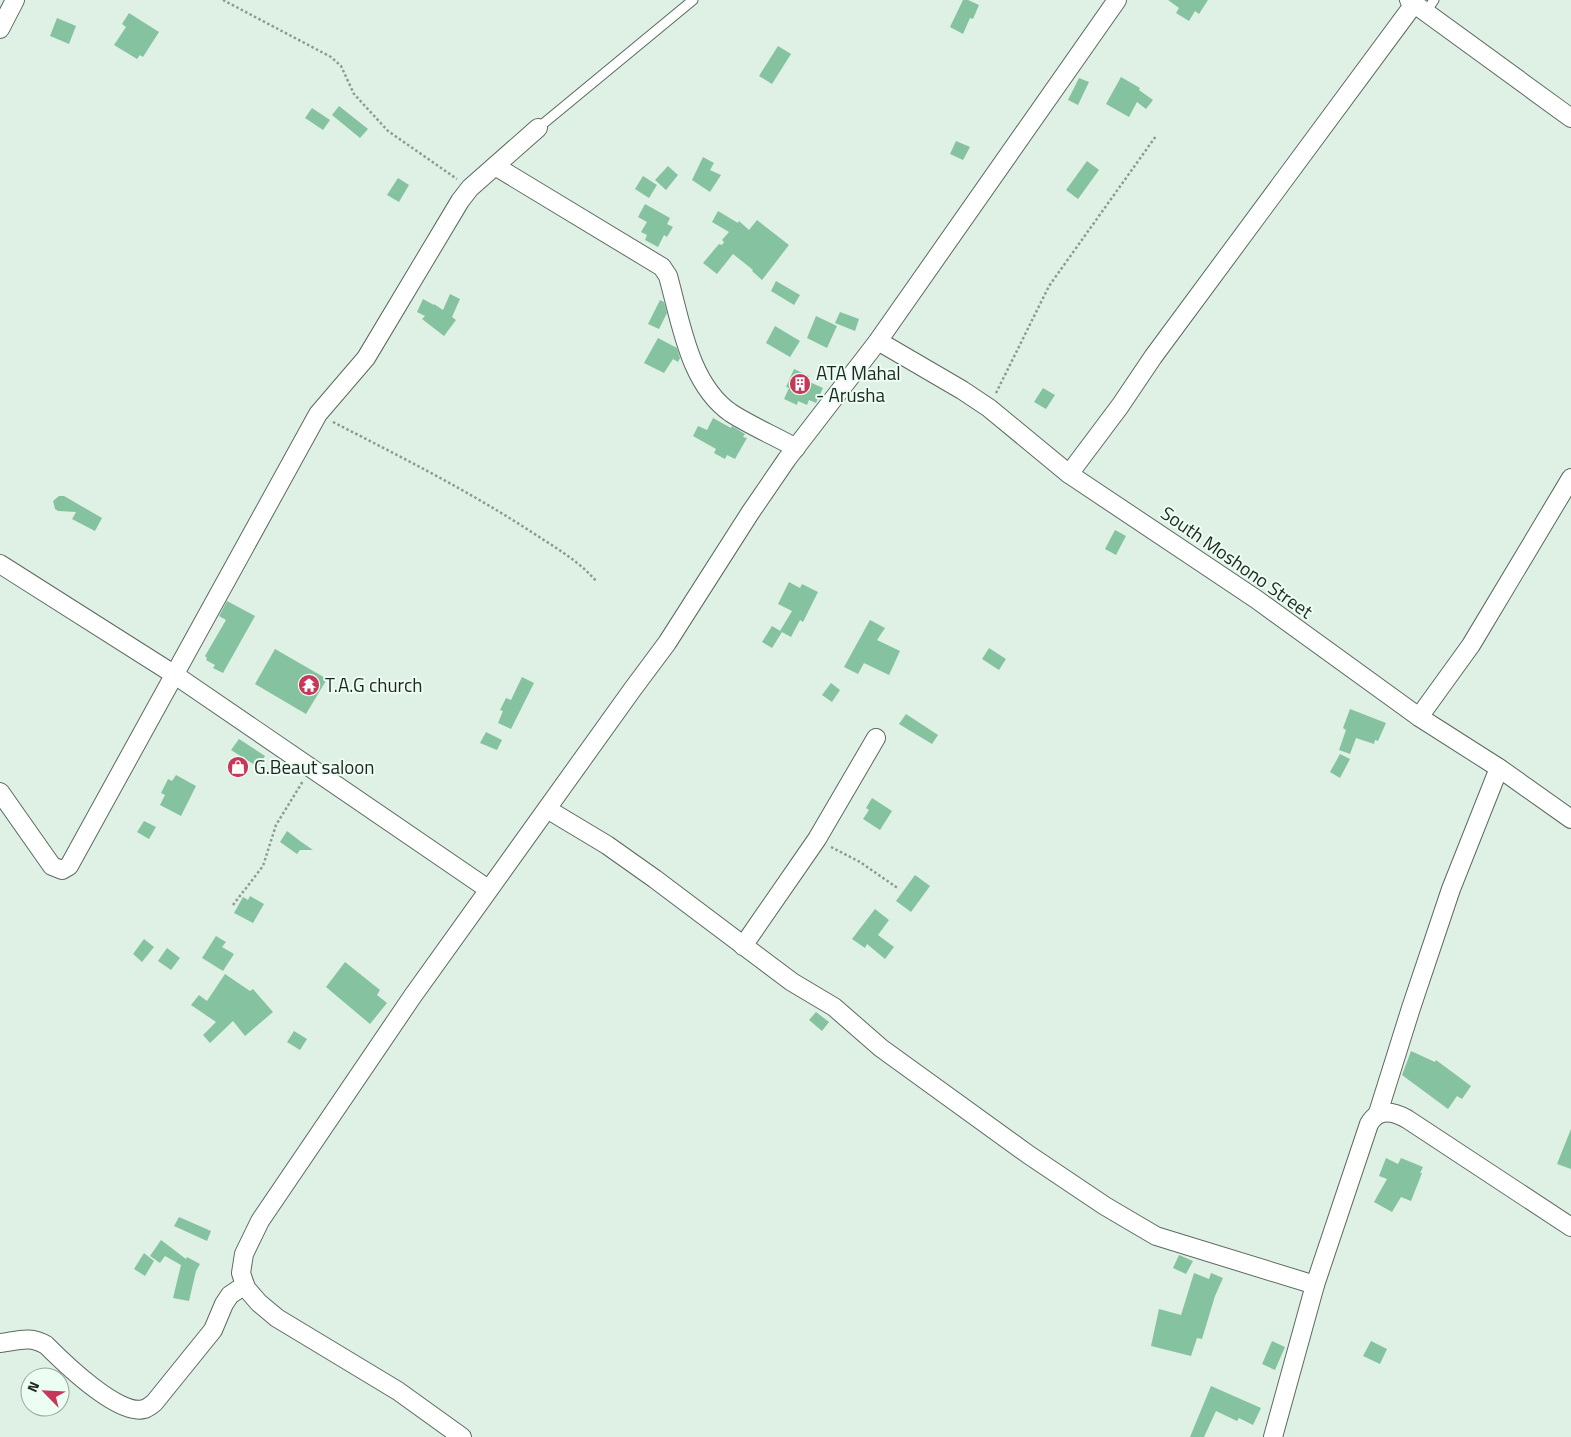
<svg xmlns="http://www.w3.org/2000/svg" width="1571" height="1437" viewBox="0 0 1571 1437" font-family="'Titillium Web',sans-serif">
<rect width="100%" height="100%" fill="#dff0e5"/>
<!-- building -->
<g fill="#85c3a0">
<polygon points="963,0 968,0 979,5 973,19 970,18 963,34 950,27"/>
<polygon points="1168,0 1208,0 1199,14 1195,11 1189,21 1176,13 1179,8"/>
<polygon points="129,13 159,32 143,57 140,55 137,59 114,45 126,27 122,24"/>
<polygon points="57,18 76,26 69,44 50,36"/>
<polygon points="778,46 791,54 772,84 759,76"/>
<polygon points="1121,77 1140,88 1139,90 1153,100 1146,109 1137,102 1129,117 1106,104"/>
<polygon points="1079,78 1089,82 1078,105 1068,100"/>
<polygon points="339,106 368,129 360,138 332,115"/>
<polygon points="312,108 330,120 323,130 305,118"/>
<polygon points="956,141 970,147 963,160 950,154"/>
<polygon points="703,157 714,163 710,170 721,175 710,192 692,180"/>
<polygon points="1087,161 1099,170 1078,199 1066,190"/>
<polygon points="668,166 678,175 666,190 655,180"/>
<polygon points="643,176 657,185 649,198 635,189"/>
<polygon points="398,178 409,185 399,202 387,195"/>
<polygon points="645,204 670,218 667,224 673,227 667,237 664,235 658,247 645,240 647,235 641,232 647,222 638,217"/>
<polygon points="718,211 738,223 739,221 749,230 757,220 789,245 762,280 752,271 753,270 733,254 717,274 703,263 719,244 722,245 724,242 722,240 729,232 712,222"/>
<polygon points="776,281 800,295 794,305 771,291"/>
<polygon points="450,294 460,299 452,317 456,320 444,336 422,319 425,316 417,312 423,299 434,305 434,304 443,310"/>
<polygon points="660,300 664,302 667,313 659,329 648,324"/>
<polygon points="840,312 859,319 855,331 835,323"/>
<polygon points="816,316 837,326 827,348 807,338"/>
<polygon points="775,326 800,341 790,357 766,343"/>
<polygon points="658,338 677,348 680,358 678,362 673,359 664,373 644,363"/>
<polygon points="794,369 809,376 807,381 823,388 816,403 809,400 807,405 798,401 797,405 784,399 789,388 786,387"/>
<polygon points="1043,388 1055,395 1046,409 1034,402"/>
<polygon points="713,418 731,428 732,426 745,434 743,437 747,438 735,459 727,455 725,459 714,453 716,449 693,436 698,426 707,430"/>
<polygon points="59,496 64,496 102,518 95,531 72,519 76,512 58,511 55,509 53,501"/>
<polygon points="1115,530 1126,536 1116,555 1105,549"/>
<polygon points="789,582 800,588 802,584 818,592 803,622 800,620 791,637 780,631 792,611 778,604"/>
<polygon points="227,601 255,616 223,673 213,668 215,665 206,660 207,658 205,656 226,620 219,616"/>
<polygon points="870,620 885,628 877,640 900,651 889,675 864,663 858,674 844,667"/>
<polygon points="772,626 782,632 772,648 762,642"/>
<polygon points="989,648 1006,659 999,670 982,659"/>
<polygon points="275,649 327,679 306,714 255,684"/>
<polygon points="522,677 534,683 511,729 498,723 503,711 500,710 506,698 511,700"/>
<polygon points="831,683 840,690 832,702 822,695"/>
<polygon points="1350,709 1386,723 1378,741 1375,740 1374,744 1356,738 1350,754 1339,750 1346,730 1343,728"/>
<polygon points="906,714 938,735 932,744 899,724"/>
<polygon points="486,732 502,740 497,750 480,743"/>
<polygon points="239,739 265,756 258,767 231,750"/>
<polygon points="1340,754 1350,759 1340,778 1330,772"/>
<polygon points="176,775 196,786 181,816 160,805 165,795 161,793 168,779 172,781"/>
<polygon points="872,798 892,811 880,830 863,819 869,810 866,808"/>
<polygon points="144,821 156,827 149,839 137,832"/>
<polygon points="287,831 300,841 313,850 300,850 297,854 280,842"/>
<polygon points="915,875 930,886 911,912 896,901"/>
<polygon points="250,896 264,904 253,923 234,913 243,897 248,900"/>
<polygon points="875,909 889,920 878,935 894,947 885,959 867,944 865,948 852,939"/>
<polygon points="216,936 226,942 222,947 234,954 223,971 202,958"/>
<polygon points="144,939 154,947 142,962 133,954"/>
<polygon points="167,948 180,958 171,970 158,961"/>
<polygon points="345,962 380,990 377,995 387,1003 370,1024 326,987"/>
<polygon points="225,974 250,991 253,989 273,1012 245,1036 233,1021 210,1043 203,1035 216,1022 191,1005 199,995 207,1001"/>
<polygon points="816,1012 829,1022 822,1031 809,1020"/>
<polygon points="294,1031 307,1039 300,1050 287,1042"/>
<polygon points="1411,1051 1435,1062 1436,1060 1471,1086 1462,1099 1457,1096 1448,1109 1402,1075"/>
<polygon points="1571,1129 1571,1169 1557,1164"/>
<polygon points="1386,1158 1398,1164 1401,1158 1423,1167 1420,1173 1422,1173 1411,1201 1401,1197 1392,1212 1374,1202 1387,1179 1379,1176"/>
<polygon points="179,1217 211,1231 207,1241 174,1226"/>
<polygon points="161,1240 186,1259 187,1257 200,1264 196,1271 189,1301 173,1298 181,1265 165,1256 160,1263 150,1256"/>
<polygon points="144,1253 154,1261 145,1276 134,1269"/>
<polygon points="1179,1255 1193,1261 1186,1274 1173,1268"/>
<polygon points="1194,1273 1209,1279 1211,1273 1223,1278 1215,1296 1202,1339 1197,1338 1191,1356 1151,1346 1159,1309 1181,1315"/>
<polygon points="1272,1341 1285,1347 1275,1370 1262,1364"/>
<polygon points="1371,1341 1387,1349 1380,1364 1363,1356"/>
<polygon points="1211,1386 1261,1408 1253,1425 1239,1418 1237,1421 1216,1411 1204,1437 1190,1437"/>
</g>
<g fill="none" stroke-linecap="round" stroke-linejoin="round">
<!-- lane casing -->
<g stroke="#5b6a61" stroke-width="11">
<g id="lane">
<polyline points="1426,12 1434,0"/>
<polyline points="538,128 693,0"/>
</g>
</g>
<!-- street casing -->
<g stroke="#5b6a61" stroke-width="20">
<g id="street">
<polyline points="1409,0 1571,118"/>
<polyline points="0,29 15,0"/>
<path d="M495 166 662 267 668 276C681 322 689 384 731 413 751 426 775 436 796 448"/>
<polyline points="878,341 962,390 989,408 1069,474 1256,599 1419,717 1499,768 1571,819"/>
<polyline points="1069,474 1120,406 1153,357 1414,4"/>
<polyline points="0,564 175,675 488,889"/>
<polyline points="1419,717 1471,645 1571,478"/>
<polyline points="0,792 52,866 62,870 69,866 318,414 366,358 460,201 470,188 538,128"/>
<polyline points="547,809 607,845 655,879 792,982 834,1007 881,1048 1029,1155 1105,1206 1156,1236 1315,1285"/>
<polyline points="743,946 817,839 876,738"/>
<polyline points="1378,1113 1411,1008 1451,889 1499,768"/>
<path d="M0 1343C17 1341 30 1335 46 1345 63 1362 119 1417 144 1409 148 1408 151 1405 154 1403L213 1330 224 1304 230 1295 245 1285"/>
<polyline points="462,1437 398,1391 277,1318 259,1303 246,1288 241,1273 244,1254 260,1221 412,997 632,690 667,643 750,513 787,459 878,341 1117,0"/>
<path d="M1273 1437 1315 1285 1369 1124C1378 1108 1393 1111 1407 1119L1571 1227"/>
</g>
</g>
<!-- path -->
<g stroke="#8d9991" stroke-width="2.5" stroke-dasharray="2.5 2.5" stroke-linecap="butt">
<polyline points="223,0 331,57 341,66 354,94 388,131 457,179"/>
<polyline points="996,393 1049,286 1156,136"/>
<path d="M333 422C401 457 469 491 533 533 556 548 579 561 597 582"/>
<polyline points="831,847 860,862 899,889"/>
<polyline points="233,905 263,866 276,825 303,781"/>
</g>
<!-- lane -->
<use href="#lane" stroke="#fff" stroke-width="9"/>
<!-- street -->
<use href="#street" stroke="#fff" stroke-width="18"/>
</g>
<!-- icons -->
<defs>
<g id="building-disc" transform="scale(1.125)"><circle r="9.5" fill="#c73759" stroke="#ecfdf3"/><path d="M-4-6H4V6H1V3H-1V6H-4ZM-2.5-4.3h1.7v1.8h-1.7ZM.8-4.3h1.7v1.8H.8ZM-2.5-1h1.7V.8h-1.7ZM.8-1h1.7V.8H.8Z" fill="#fff"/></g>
<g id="temple-disc" transform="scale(1.125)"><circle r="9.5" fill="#c73759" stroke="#ecfdf3"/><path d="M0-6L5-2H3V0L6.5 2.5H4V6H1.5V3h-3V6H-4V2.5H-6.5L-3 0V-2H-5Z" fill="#fff"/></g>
<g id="shop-disc" transform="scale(1.125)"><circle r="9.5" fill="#c73759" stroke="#ecfdf3"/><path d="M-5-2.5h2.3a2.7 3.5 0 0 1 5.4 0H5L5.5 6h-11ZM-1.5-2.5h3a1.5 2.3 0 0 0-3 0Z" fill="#fff"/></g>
</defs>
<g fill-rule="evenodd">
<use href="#building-disc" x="800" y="384"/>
<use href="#temple-disc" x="309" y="685"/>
<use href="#shop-disc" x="238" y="767"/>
</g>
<g text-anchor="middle" stroke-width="4" stroke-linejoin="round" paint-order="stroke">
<!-- poi labels -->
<g font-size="19" fill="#1f2521" stroke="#ecfdf3" text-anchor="start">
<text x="816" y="380">ATA Mahal<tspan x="816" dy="22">- Arusha</tspan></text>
<text x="325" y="692">T.A.G church</text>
<text x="254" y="774">G.Beaut saloon</text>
</g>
<!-- street labels -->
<g font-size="19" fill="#1f2521" stroke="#ecfdf3">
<text transform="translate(1237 562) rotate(35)" y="7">South Moshono Street</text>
</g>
</g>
<!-- north arrow -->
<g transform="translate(45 1392) rotate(294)"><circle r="24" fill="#ecfdf3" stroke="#9aa79f"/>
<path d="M0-4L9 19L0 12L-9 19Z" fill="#c73759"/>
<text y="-8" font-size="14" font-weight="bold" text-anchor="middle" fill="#1f2521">N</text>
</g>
</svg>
